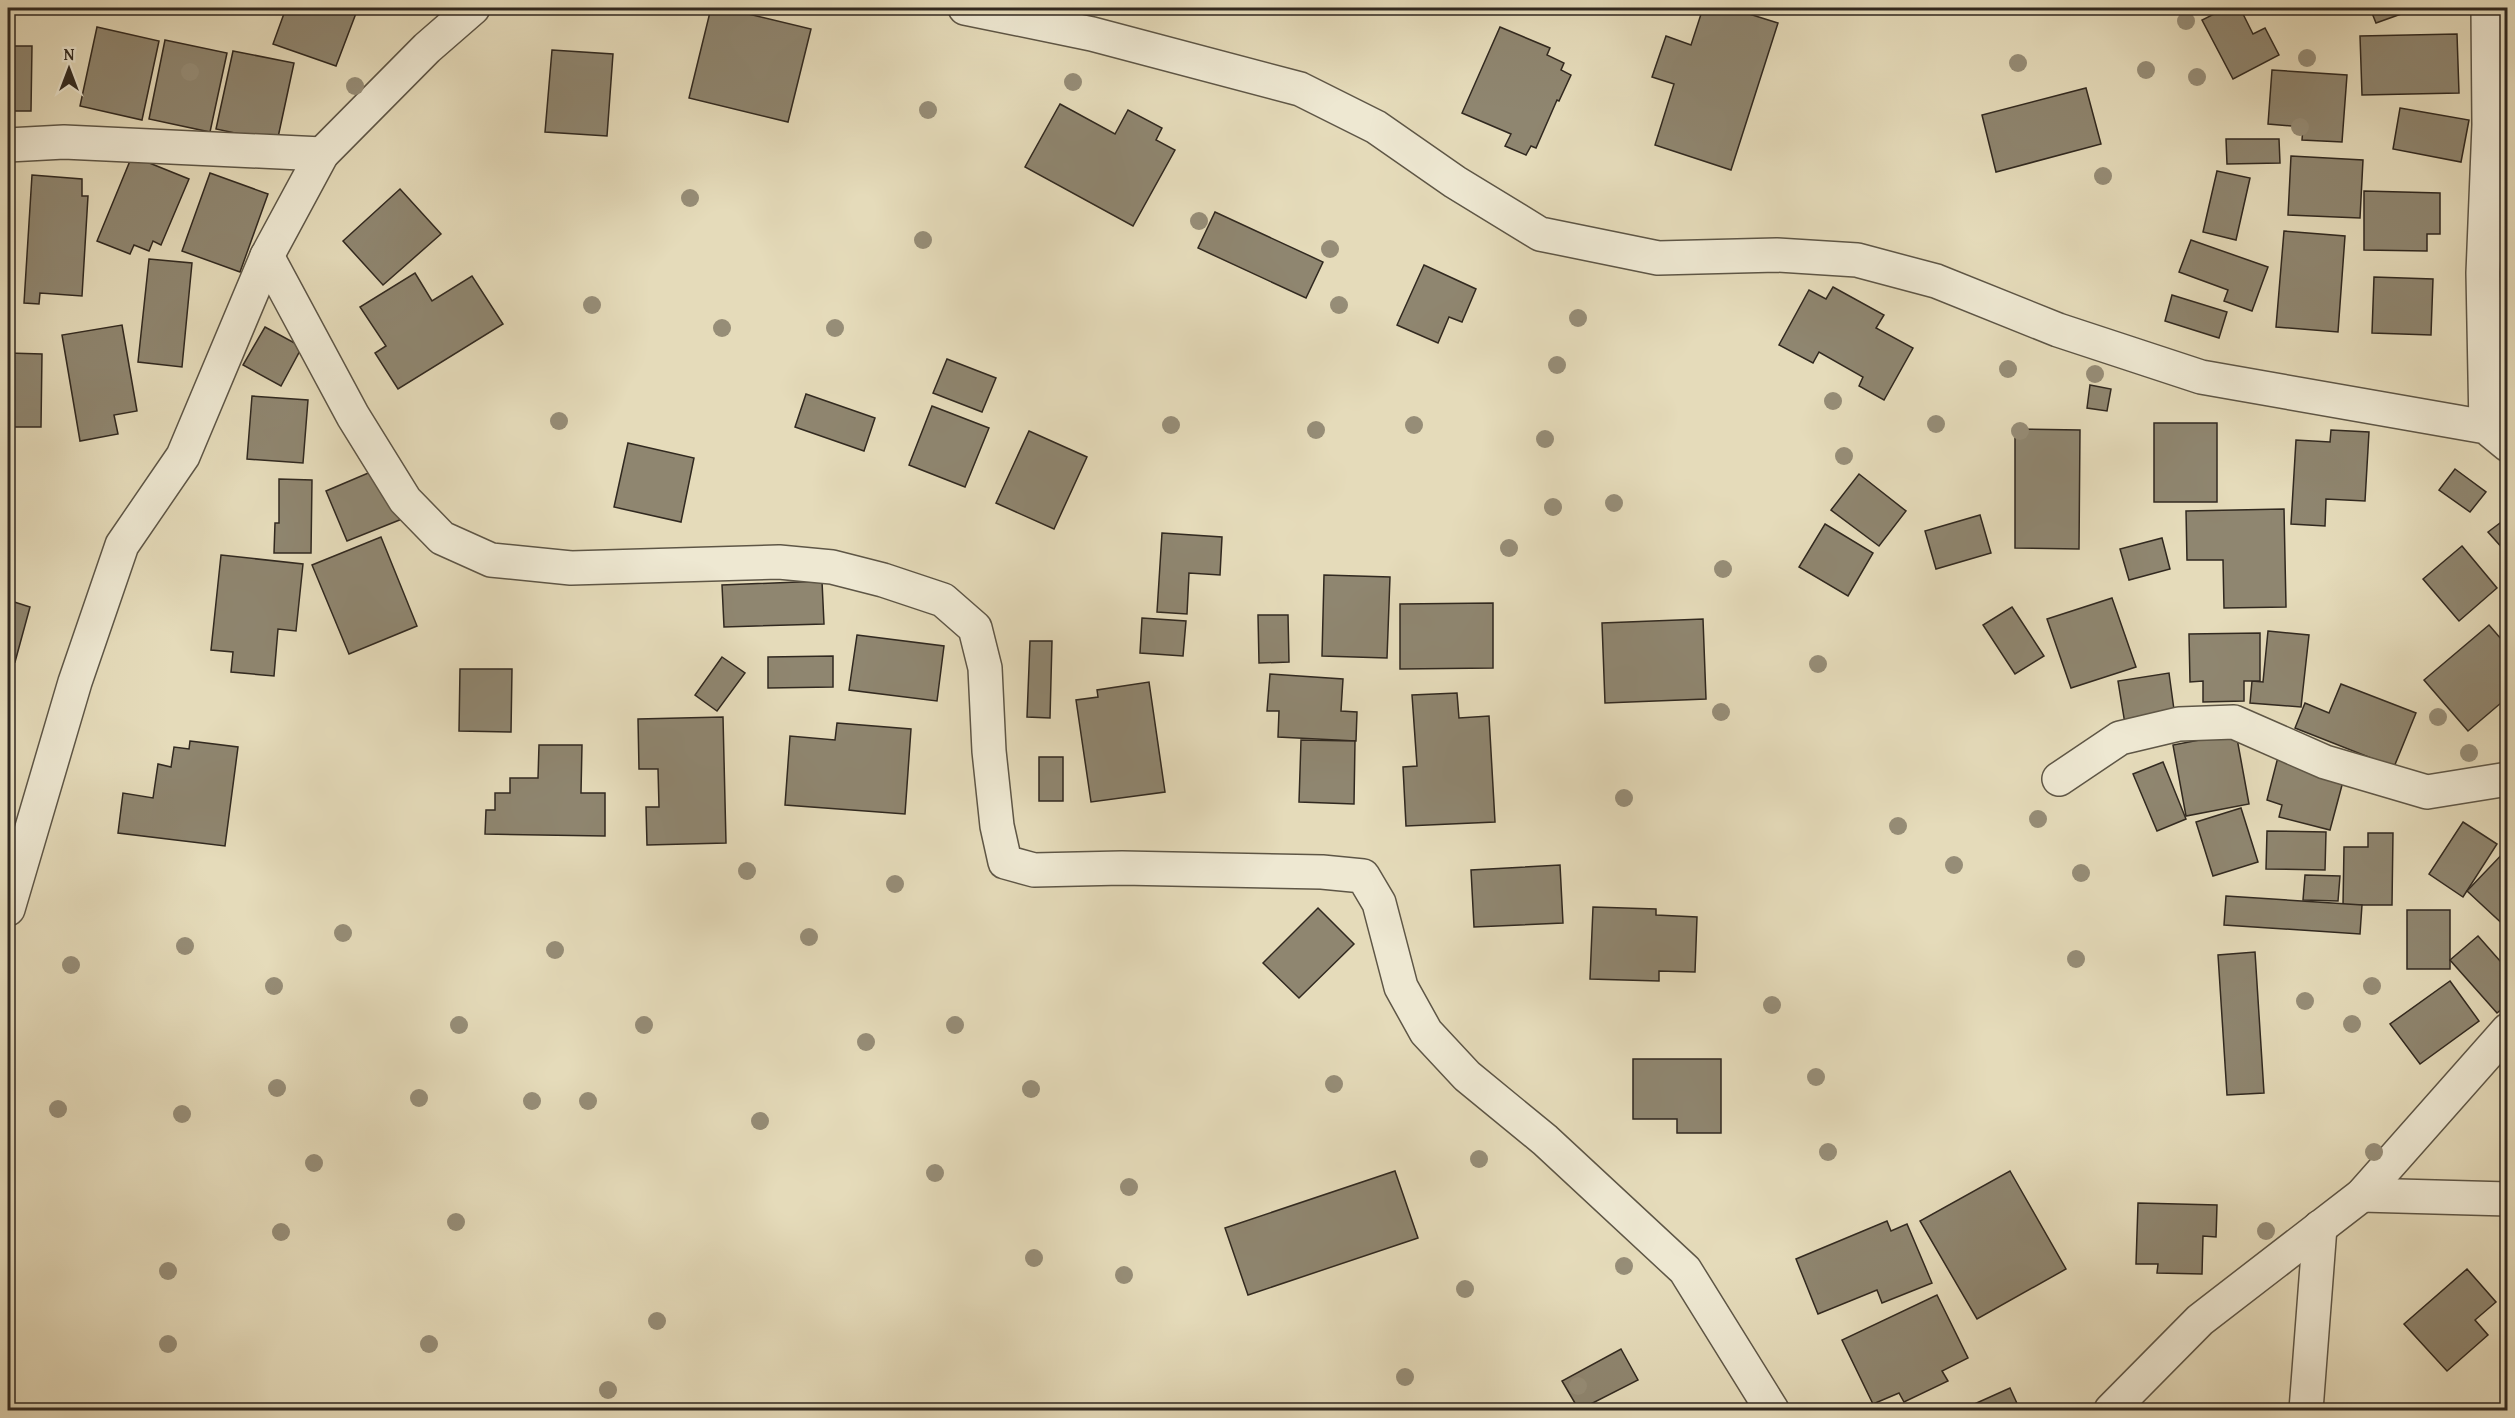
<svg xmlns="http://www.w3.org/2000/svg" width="2515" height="1418" viewBox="0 0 2515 1418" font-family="'Gentium Book Plus',serif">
<rect width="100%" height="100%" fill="#e5dbba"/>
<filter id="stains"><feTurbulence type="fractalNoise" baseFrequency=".00333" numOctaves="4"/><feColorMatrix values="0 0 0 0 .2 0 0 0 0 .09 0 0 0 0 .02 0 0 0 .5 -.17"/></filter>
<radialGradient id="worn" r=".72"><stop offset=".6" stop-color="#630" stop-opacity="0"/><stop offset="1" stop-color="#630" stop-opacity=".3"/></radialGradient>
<!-- building -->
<g fill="#8f8670" stroke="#312920" stroke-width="1.5">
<polygon points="286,8 358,8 336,66 273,44"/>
<polygon points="711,8 723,8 811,29 788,122 689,98"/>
<polygon points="1703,8 1730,8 1778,23 1731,170 1655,145 1674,84 1652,77 1666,36 1691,45"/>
<polygon points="2226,8 2240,8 2253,34 2265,28 2279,55 2233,79 2202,20"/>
<polygon points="2370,8 2418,8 2376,23"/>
<polygon points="97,27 159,41 142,120 80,106"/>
<polygon points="1500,27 1550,48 1547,55 1564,63 1561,70 1571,75 1559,101 1557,100 1536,148 1531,146 1526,155 1505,146 1511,134 1462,113"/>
<polygon points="2457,34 2459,93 2362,95 2360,36"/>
<polygon points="165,40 227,53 210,132 149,119"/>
<polygon points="8,46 32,46 31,111 8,111"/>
<polygon points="552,50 613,54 607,136 545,132"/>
<polygon points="233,51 294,63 277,142 216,129"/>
<polygon points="2272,70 2347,75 2342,142 2302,140 2303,127 2268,124"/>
<polygon points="2086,88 2101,144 1996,172 1982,115"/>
<polygon points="1060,104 1115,134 1128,110 1162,128 1156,140 1175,150 1133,226 1025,167"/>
<polygon points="2400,108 2469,120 2461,162 2393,149"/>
<polygon points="2226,139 2279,139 2280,163 2227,164"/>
<polygon points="132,156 189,179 161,245 153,241 149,251 134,245 130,254 97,241"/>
<polygon points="2291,156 2363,160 2360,218 2288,215"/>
<polygon points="2217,171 2250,178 2236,240 2203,232"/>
<polygon points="210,173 268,194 240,272 182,251"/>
<polygon points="32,175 82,179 82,196 88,196 82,296 40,293 39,304 24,303"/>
<polygon points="400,189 441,234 383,285 343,241"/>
<polygon points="2364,191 2440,193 2440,234 2427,234 2427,251 2364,250"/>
<polygon points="1215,212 1323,262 1306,298 1198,248"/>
<polygon points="2284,231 2345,236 2338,332 2276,327"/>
<polygon points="2191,240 2268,267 2252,311 2224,301 2228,290 2179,272"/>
<polygon points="149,259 192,263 182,367 138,362"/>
<polygon points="1424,265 1476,289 1462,322 1449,317 1438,343 1397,325"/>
<polygon points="415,273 432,301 472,276 503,324 398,389 375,353 386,346 360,307"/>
<polygon points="2374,277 2433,279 2431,335 2372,333"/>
<polygon points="1833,287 1884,315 1876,328 1913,348 1884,400 1859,386 1863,377 1819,352 1813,363 1779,345 1809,290 1826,299"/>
<polygon points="2172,295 2227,312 2219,338 2165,321"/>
<polygon points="122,325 137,411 114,415 118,434 80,441 62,335"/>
<polygon points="265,327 302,347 281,386 243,365"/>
<polygon points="8,353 42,354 41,427 8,427"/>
<polygon points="947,359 996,378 982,412 933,393"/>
<polygon points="2090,385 2111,389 2107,411 2087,408"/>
<polygon points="806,394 875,418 864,451 795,427"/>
<polygon points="252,396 308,400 303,463 247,459"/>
<polygon points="932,406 989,428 965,487 909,465"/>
<rect x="2154" y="423" width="63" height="79"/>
<polygon points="2015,429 2080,430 2079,549 2015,548"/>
<polygon points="2331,430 2369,432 2365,501 2326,499 2325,526 2291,524 2296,440 2330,442"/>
<polygon points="1029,431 1087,457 1054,529 996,503"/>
<polygon points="628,443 694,458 681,522 614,507"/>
<polygon points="380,468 402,519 347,541 326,491"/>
<polygon points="2455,469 2486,492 2470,512 2439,490"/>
<polygon points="1859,474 1906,511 1879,546 1831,510"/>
<polygon points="279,479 312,480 311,553 274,553 275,523 279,523"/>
<polygon points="2284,509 2286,607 2224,608 2223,560 2187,560 2186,511"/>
<polygon points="1980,515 1991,553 1936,569 1925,531"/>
<polygon points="2508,517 2508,547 2504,550 2488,532"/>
<polygon points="1825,524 1873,553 1848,596 1799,567"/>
<polygon points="1162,533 1222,537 1220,575 1189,573 1187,614 1157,612"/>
<polygon points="381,537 417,626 349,654 312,565"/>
<polygon points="2162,538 2170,569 2129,580 2120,549"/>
<polygon points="2462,546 2497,588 2459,621 2423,579"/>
<polygon points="221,555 303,564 296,631 278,629 274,676 231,672 233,652 211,650"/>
<polygon points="1324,575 1390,577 1387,658 1322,656"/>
<polygon points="822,581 824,624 724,627 722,585"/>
<polygon points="2112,598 2136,667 2071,688 2047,619"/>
<polygon points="8,600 30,607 15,662 8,660"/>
<polygon points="1493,603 1493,668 1400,669 1400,604"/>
<polygon points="2012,607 2044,656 2015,674 1983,625"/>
<polygon points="1258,615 1288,615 1289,662 1259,663"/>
<polygon points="1142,618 1186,621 1183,656 1140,653"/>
<polygon points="1703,619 1706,699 1605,703 1602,623"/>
<polygon points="2489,625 2508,647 2508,697 2468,731 2424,680"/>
<polygon points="2268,631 2309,635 2301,707 2250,703 2252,681 2263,682"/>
<polygon points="2260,633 2260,681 2244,681 2244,701 2203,702 2203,681 2190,682 2189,634"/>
<polygon points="857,635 944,646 937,701 849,690"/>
<polygon points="1030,641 1052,641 1050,718 1027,717"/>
<polygon points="833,656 833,687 768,688 768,657"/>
<polygon points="722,657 745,673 717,711 695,695"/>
<polygon points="460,669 512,669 511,732 459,731"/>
<polygon points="2169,673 2175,717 2125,724 2118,681"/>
<polygon points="1270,674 1343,679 1341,711 1357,712 1356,741 1278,737 1279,711 1267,711"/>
<polygon points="1149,682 1165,792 1091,802 1076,700 1098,697 1097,690"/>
<polygon points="2341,684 2416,713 2394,767 2295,728 2305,703 2329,713"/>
<polygon points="1457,693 1459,718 1489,716 1495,822 1406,826 1403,767 1417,766 1412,695"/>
<polygon points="723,717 726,843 647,845 646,807 659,807 658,769 639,769 638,719"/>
<polygon points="837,723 911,729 905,814 785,805 790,736 835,740"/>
<polygon points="2236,733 2249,804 2186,816 2173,745"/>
<polygon points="1301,740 1355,741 1354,804 1299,802"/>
<polygon points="190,741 238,747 225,846 118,833 123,793 153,798 158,764 171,767 174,747 189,749"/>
<polygon points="539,745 582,745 581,793 605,793 605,836 485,834 486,810 495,810 495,793 510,793 510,778 538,778"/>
<rect x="1039" y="757" width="24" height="44"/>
<polygon points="2278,757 2345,774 2330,830 2279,817 2282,805 2267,800"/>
<polygon points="2163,762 2186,819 2157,831 2133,774"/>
<polygon points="2241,808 2258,862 2213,876 2196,822"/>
<polygon points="2463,822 2497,844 2463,897 2429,874"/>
<polygon points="2267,831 2326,832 2325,870 2266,869"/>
<polygon points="2368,833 2393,833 2392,905 2343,905 2344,847 2368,847"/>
<polygon points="2508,848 2508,929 2467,891"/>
<polygon points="1560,865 1563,923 1474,927 1471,870"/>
<polygon points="2305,875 2340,876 2338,901 2303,900"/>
<polygon points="2226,896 2362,905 2360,934 2224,925"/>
<polygon points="1593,907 1656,909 1656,915 1697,917 1695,972 1659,971 1659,981 1590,979"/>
<polygon points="1318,908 1354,944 1299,998 1263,963"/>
<rect x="2407" y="910" width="43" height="59"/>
<polygon points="2478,936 2508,970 2508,1004 2497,1013 2450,960"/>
<polygon points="2255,952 2264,1093 2227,1095 2218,955"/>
<polygon points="2450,981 2479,1021 2420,1064 2390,1024"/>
<polygon points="1633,1059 1721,1059 1721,1133 1677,1133 1677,1119 1633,1119"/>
<polygon points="1395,1171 1418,1238 1248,1295 1225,1228"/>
<polygon points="2010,1171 2066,1269 1977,1319 1920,1221"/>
<polygon points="2138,1203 2217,1205 2216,1237 2203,1236 2202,1274 2157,1273 2158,1264 2136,1264"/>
<polygon points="1887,1221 1891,1231 1907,1224 1932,1283 1882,1303 1877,1290 1818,1314 1796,1259"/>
<polygon points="2467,1269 2496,1302 2475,1320 2488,1335 2447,1371 2404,1324"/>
<polygon points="1937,1295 1968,1358 1942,1371 1948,1381 1904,1402 1899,1393 1873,1404 1842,1340"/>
<polygon points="1621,1349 1638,1380 1579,1410 1562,1381"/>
<polygon points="2010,1388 2020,1410 1961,1410"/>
</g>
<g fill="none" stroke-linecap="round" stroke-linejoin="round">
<!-- minor casing -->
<g stroke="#5e5646" stroke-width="36">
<g id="minor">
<polyline points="965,8 1092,34 1300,89 1376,127 1455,182 1540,234 1658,258 1777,255 1857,260 1936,281 2058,330 2201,377 2486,427 2508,445"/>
<polyline points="8,145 64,142 322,154"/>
<polyline points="267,256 353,416 405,500 442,538 491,560 571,568 779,562 832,567 883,580 943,600 975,628 985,668 989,751 997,826 1005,862 1034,870 1122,868 1322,872 1363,876 1379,903 1401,987 1426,1032 1467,1076 1545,1140 1685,1270 1772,1410"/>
<polyline points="2486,427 2483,273 2489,125 2488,8"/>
<polyline points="2059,779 2120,738 2179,724 2234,722 2325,762 2427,792 2508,779"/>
<polyline points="8,909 75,682 122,545 183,456 267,256 322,154 427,48 473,8"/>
<polyline points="2362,1195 2508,1199"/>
<polyline points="2111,1410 2200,1320 2362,1195 2508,1030"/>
<polyline points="2306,1410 2320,1227"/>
</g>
</g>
<!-- minor -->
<use href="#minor" stroke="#eee8d2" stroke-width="33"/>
</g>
<!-- trees -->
<g fill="#968d77">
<circle cx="2186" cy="21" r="9"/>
<circle cx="2307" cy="58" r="9"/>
<circle cx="2018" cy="63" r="9"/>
<circle cx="2146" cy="70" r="9"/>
<circle cx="190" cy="72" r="9"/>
<circle cx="2197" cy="77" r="9"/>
<circle cx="1073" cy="82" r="9"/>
<circle cx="355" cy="86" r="9"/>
<circle cx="928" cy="110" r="9"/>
<circle cx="2300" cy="127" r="9"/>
<circle cx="2103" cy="176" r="9"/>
<circle cx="690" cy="198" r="9"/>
<circle cx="1199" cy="221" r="9"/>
<circle cx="923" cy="240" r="9"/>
<circle cx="1330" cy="249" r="9"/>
<circle cx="592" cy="305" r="9"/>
<circle cx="1339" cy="305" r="9"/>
<circle cx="1578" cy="318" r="9"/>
<circle cx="722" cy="328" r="9"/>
<circle cx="835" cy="328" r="9"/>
<circle cx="1557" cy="365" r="9"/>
<circle cx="2008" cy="369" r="9"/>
<circle cx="2095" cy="374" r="9"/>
<circle cx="1833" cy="401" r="9"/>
<circle cx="559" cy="421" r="9"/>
<circle cx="1936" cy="424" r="9"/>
<circle cx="1171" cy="425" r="9"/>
<circle cx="1414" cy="425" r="9"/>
<circle cx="1316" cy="430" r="9"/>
<circle cx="2020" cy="431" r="9"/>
<circle cx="1545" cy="439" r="9"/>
<circle cx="1844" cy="456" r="9"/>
<circle cx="1614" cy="503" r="9"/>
<circle cx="1553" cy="507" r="9"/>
<circle cx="1509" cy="548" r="9"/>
<circle cx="1723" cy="569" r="9"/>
<circle cx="1818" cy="664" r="9"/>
<circle cx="1721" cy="712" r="9"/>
<circle cx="2438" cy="717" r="9"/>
<circle cx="2469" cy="753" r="9"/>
<circle cx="1624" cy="798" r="9"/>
<circle cx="2038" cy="819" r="9"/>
<circle cx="1898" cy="826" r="9"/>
<circle cx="1954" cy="865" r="9"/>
<circle cx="747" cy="871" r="9"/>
<circle cx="2081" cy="873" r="9"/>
<circle cx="895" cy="884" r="9"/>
<circle cx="343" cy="933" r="9"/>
<circle cx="809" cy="937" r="9"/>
<circle cx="185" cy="946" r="9"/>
<circle cx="555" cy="950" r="9"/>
<circle cx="2076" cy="959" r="9"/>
<circle cx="71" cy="965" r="9"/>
<circle cx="274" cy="986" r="9"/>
<circle cx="2372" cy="986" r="9"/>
<circle cx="2305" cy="1001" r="9"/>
<circle cx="1772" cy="1005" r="9"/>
<circle cx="2352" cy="1024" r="9"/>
<circle cx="459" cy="1025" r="9"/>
<circle cx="644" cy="1025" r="9"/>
<circle cx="955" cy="1025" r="9"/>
<circle cx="866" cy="1042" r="9"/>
<circle cx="1816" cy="1077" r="9"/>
<circle cx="1334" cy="1084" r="9"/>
<circle cx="277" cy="1088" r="9"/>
<circle cx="1031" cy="1089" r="9"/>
<circle cx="419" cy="1098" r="9"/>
<circle cx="532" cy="1101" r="9"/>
<circle cx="588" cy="1101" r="9"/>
<circle cx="58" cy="1109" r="9"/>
<circle cx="182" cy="1114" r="9"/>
<circle cx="760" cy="1121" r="9"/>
<circle cx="1828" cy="1152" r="9"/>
<circle cx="2374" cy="1152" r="9"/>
<circle cx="1479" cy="1159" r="9"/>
<circle cx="314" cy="1163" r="9"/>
<circle cx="935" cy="1173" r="9"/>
<circle cx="1129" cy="1187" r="9"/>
<circle cx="456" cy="1222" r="9"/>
<circle cx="2266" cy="1231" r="9"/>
<circle cx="281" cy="1232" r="9"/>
<circle cx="1034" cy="1258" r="9"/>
<circle cx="1624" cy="1266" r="9"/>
<circle cx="168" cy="1271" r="9"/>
<circle cx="1124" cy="1275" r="9"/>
<circle cx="1465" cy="1289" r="9"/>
<circle cx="657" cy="1321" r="9"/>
<circle cx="168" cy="1344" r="9"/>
<circle cx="429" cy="1344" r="9"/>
<circle cx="1405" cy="1377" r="9"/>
<circle cx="1578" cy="1386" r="9"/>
<circle cx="608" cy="1390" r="9"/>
</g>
<!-- margin -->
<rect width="2515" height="1418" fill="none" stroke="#e5dbba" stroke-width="30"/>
<rect x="9" y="9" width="2497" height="1400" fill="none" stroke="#312920" stroke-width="3"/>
<rect x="15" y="15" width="2485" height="1388" fill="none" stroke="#312920" stroke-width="1.5"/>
<!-- north arrow -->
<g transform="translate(69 69)" stroke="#eee8d2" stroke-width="4.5" paint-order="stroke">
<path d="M0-4.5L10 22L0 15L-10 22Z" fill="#312920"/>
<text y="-9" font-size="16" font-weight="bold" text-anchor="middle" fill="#312920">N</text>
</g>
<rect width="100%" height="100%" filter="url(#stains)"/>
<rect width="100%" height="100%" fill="url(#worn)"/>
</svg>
